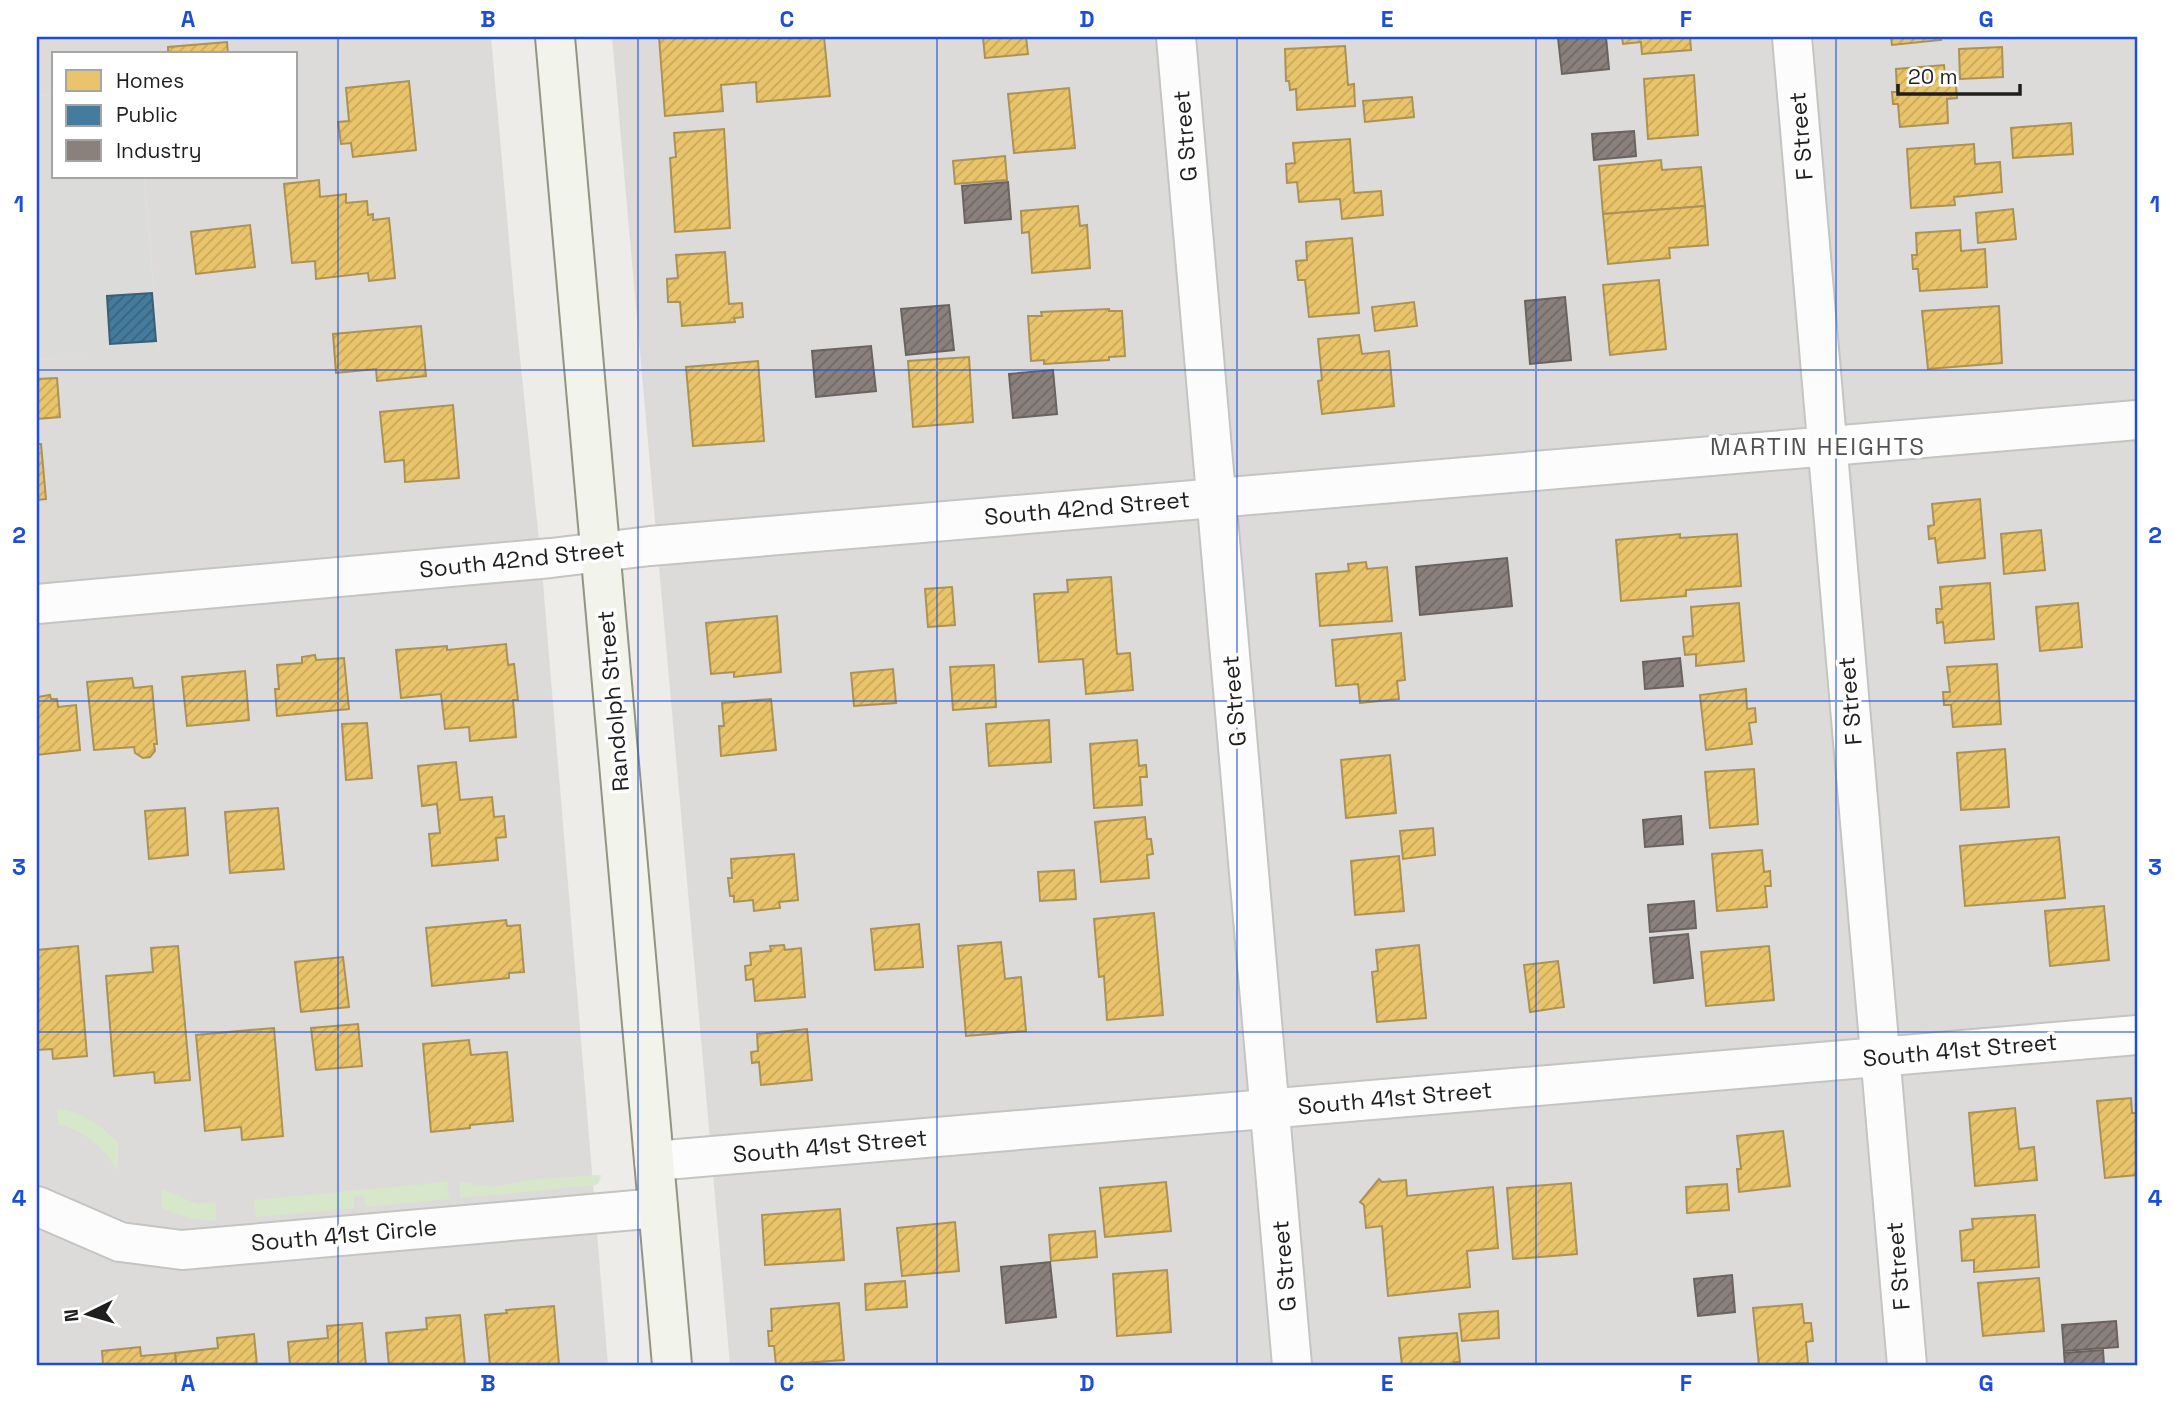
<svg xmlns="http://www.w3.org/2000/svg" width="2174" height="1402" viewBox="0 0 2174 1402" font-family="'Space Grotesk',sans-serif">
<defs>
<pattern id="homes-hatch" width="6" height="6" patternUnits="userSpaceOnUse" patternTransform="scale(1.75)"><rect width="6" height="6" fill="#e9c46a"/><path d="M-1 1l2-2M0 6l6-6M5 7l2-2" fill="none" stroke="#c7a85b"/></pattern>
<pattern id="public-hatch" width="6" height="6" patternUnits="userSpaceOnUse" patternTransform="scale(1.75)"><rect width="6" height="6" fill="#457b9d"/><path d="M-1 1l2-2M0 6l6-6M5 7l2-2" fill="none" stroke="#39647f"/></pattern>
<pattern id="industry-hatch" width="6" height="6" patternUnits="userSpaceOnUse" patternTransform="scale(1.75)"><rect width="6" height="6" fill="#8a817c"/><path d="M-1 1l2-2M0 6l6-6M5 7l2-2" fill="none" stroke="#706965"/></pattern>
</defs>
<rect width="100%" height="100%" fill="#edece8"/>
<!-- residential -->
<g fill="#dcdbd9">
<polygon points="37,37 491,37 516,319 541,559 608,1365 37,1365 37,360 159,348 144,177 296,177 296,54 54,54 54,94 37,96"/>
<polygon points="612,37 2137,37 2137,1365 730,1365"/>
</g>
<!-- religious -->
<polygon fill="#dbdbd9" points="54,94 54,177 144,177 159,349 37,360 37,96"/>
<!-- grass -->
<g fill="#d6e8c9">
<path d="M57 1108C82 1112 100 1125 118 1142V1172C104 1147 86 1132 58 1124Z"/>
<polygon points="601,1175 599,1183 595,1185 460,1198 459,1182 492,1187 538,1179"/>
<polygon points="447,1182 449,1199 366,1207 364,1196 354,1197 354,1208 256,1217 254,1200"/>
<polygon points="162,1189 197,1204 216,1202 216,1221 193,1219 161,1208"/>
</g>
<!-- homes -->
<g fill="url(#homes-hatch)" stroke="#ac9254" stroke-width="2">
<polygon points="659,37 824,37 830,96 757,102 756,82 721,85 723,111 665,116"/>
<polygon points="983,37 1026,37 1028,54 985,58"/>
<polygon points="1622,37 1690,37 1691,50 1642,54 1641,42 1623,44"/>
<polygon points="1891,37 1940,37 1941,40 1892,45"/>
<polygon points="227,42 228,54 168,54 168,47"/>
<polygon points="1345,46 1348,85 1354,84 1355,106 1297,110 1296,89 1290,90 1289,81 1286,81 1285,49"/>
<polygon points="2002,47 2003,77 1960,79 1959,49"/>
<polygon points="1944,65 1945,76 1955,75 1957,98 1947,99 1948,123 1900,127 1898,104 1893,104 1892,92 1897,92 1896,69"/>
<polygon points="1694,75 1698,135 1648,139 1644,79"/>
<polygon points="409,81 416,150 353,157 351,143 341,144 338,122 349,121 346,88"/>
<polygon points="1069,88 1075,148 1014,153 1008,94"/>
<polygon points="1412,97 1414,117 1365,122 1363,101"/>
<polygon points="2071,123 2073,154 2013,158 2011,128"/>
<polygon points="724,129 730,228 675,232 670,158 676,157 674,133"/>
<polygon points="1350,139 1354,193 1381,191 1383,215 1342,219 1340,199 1299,202 1297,182 1287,183 1286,164 1295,163 1293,143"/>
<polygon points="1974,144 1975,164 2000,162 2002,192 1954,197 1955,205 1911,208 1907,149"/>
<polygon points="1005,156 1007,180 955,184 953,161"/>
<polygon points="1661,160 1662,170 1701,167 1705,206 1603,214 1599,166"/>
<polygon points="319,180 320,197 346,194 346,203 367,201 368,215 373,214 373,220 389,218 395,278 369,281 368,273 316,279 315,261 292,263 284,184"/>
<polygon points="1078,206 1080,226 1087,225 1090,268 1032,273 1029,232 1022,233 1021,211"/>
<polygon points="1705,206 1708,245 1669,248 1670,258 1608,264 1603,214"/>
<polygon points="2013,209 2016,239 1978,243 1976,213"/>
<polygon points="250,225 255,267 196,274 191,232"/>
<polygon points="1960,230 1961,251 1985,249 1987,287 1920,291 1918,269 1913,269 1912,255 1917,255 1916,233"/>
<polygon points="1352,238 1359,313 1309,317 1305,280 1298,280 1296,261 1307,260 1306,242"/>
<polygon points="725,252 729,304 742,303 743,317 734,318 735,322 682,326 680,302 668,302 667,279 678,278 676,255"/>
<polygon points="1659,280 1666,349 1610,355 1603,285"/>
<polygon points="1414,302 1417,326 1375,331 1372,307"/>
<polygon points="1999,306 2002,363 1928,369 1922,311"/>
<polygon points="1109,309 1109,311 1122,311 1125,356 1109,357 1109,360 1044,364 1044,360 1031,361 1028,316 1042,316 1041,312"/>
<polygon points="421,326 426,376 377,381 376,369 336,373 333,334"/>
<polygon points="1359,335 1362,354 1389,351 1394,406 1322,414 1318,381 1322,380 1318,339"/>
<polygon points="969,357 973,422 913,427 908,361"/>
<polygon points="758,361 764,441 693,446 686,367"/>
<polygon points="57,378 60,417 37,419 37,379"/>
<polygon points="453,405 459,478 405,482 404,460 385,462 380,412"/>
<polygon points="37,444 41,444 46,499 37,500"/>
<polygon points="1980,499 1985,558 1938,563 1935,538 1929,539 1928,526 1934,525 1932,504"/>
<polygon points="2041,530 2045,570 2004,574 2001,534"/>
<polygon points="1680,534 1680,538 1737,534 1741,586 1686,590 1686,596 1621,601 1616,540"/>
<polygon points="1366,562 1367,569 1387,567 1392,621 1320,626 1316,574 1349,571 1348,564"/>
<polygon points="1111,577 1117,654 1130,653 1133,690 1086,694 1083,659 1039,662 1034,594 1068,592 1067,580"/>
<polygon points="1990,583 1994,639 1945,643 1943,622 1937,623 1936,609 1942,609 1940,587"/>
<polygon points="952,587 955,625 928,627 925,589"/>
<polygon points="1739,603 1744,661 1696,666 1696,654 1685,655 1683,637 1693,636 1691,607"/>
<polygon points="2078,603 2082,647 2040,651 2036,607"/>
<polygon points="777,616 781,672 734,677 734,672 711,674 706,623"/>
<polygon points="1401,633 1405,680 1397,681 1399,699 1360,703 1358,684 1336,686 1332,640"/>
<polygon points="506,644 508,665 514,664 518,700 513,700 516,737 470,741 469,727 445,729 441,694 401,698 396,650 447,646 447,650"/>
<polygon points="315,655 316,660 344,658 349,709 277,716 275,689 279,689 277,665 302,663 302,657"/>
<polygon points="1997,664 2001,724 1953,727 1951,705 1944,705 1943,692 1950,692 1947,667"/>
<polygon points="994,665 996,707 953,710 950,667"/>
<polygon points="893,669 896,703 854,706 851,673"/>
<polygon points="245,671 249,720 187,726 182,677"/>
<polygon points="132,678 134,688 152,686 157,744 154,744 155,751 150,757 143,758 135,753 134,747 94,750 87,682"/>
<polygon points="1746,689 1747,709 1755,708 1756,722 1749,723 1752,744 1706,750 1700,695"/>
<polygon points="50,695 51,699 57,699 58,707 76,705 80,750 37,755 37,697"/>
<polygon points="771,699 776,750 721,756 719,726 724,726 722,703"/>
<polygon points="1049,720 1051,762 989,766 986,724"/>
<polygon points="367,723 372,778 346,780 342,724"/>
<polygon points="1137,740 1139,766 1146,765 1147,777 1140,777 1142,805 1094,808 1090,744"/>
<polygon points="2005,749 2009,807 1961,810 1957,753"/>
<polygon points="1390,755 1396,813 1346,818 1341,760"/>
<polygon points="456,762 460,800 492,797 494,817 504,816 506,837 496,838 498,860 432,866 429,834 440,833 437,804 422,806 418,766"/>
<polygon points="1754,769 1758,824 1710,828 1705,772"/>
<polygon points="185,808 188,855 149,859 145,811"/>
<polygon points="278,808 284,869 230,873 225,812"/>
<polygon points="1145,817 1147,839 1151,839 1153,854 1147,855 1149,878 1101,882 1095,822"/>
<polygon points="1433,828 1435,855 1403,859 1400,831"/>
<polygon points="2059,837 2065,898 1965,906 1960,846"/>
<polygon points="1762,850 1764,872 1770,871 1771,886 1765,886 1767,907 1717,911 1712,854"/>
<polygon points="794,854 798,900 779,902 780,908 754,911 753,900 734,902 734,896 730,896 728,878 732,878 731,859"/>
<polygon points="1399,856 1404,911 1355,915 1351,861"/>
<polygon points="1074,870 1076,899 1040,901 1038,872"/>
<polygon points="2104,906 2109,960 2050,966 2045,911"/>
<polygon points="1154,913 1163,1015 1107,1020 1104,976 1099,977 1094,919"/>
<polygon points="506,920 507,926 520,925 524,972 509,973 509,978 432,986 426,928"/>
<polygon points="919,924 923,967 875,970 871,929"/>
<polygon points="1001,942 1005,979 1021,977 1026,1031 966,1036 958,946"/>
<polygon points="784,945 785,950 801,948 805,997 755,1001 753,979 746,980 745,966 751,965 750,953 771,951 770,946"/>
<polygon points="1419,945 1426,1018 1377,1022 1372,972 1378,971 1376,950"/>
<polygon points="78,946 87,1056 53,1059 52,1049 37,1050 37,950"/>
<polygon points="178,946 190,1080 155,1083 154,1072 114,1076 106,976 153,972 151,948"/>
<polygon points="1769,946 1774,1000 1706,1006 1701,952"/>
<polygon points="343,957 349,1007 301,1012 295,962"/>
<polygon points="1558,961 1564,1007 1530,1012 1524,965"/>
<polygon points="358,1024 362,1066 316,1070 311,1028"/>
<polygon points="274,1028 283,1136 242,1140 241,1127 205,1131 196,1035"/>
<polygon points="807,1029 812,1080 761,1085 759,1062 752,1063 751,1052 758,1051 757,1034"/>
<polygon points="469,1040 471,1055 507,1052 513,1121 470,1125 470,1128 431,1132 423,1044"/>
<polygon points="2131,1098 2132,1113 2137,1113 2137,1175 2105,1178 2097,1101"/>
<polygon points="2015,1108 2019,1149 2034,1147 2037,1180 1975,1186 1969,1113"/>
<polygon points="1783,1131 1790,1186 1739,1192 1737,1169 1741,1169 1737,1136"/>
<polygon points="1379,1179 1382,1182 1406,1180 1407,1196 1493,1187 1498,1248 1467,1251 1470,1287 1388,1296 1382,1226 1366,1228 1364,1205 1360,1202"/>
<polygon points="1166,1182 1171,1231 1105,1237 1100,1188"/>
<polygon points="1571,1183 1577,1254 1513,1259 1507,1188"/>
<polygon points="1727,1184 1729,1210 1687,1213 1686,1187"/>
<polygon points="840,1209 844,1260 765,1265 762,1215"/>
<polygon points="2035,1215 2039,1267 1974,1272 1974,1260 1962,1261 1960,1231 1973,1229 1972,1219"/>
<polygon points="955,1222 959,1271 902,1276 897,1228"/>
<polygon points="1095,1231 1097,1257 1051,1261 1049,1235"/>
<polygon points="1167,1270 1171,1332 1117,1336 1113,1274"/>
<polygon points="2039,1278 2044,1331 1983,1336 1978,1283"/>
<polygon points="905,1281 907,1307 866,1310 865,1284"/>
<polygon points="839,1303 844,1360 776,1365 774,1346 769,1346 768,1331 772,1331 771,1309"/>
<polygon points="1802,1304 1804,1323 1811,1323 1813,1341 1806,1342 1808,1363 1759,1365 1753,1308"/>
<polygon points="554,1306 559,1365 490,1365 485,1315 507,1313 506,1310"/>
<polygon points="1498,1311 1499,1338 1462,1341 1459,1314"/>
<polygon points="460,1315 465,1365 389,1365 386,1333 427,1329 426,1318"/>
<polygon points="362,1323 366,1365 290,1365 288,1342 328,1338 327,1326"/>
<polygon points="1457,1333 1460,1362 1454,1362 1454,1365 1402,1365 1399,1338"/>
<polygon points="254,1334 257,1365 176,1365 175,1353 218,1348 217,1338"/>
<polygon points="140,1347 141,1356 175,1353 176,1365 103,1365 102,1351"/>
</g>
<!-- public -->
<polygon fill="url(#public-hatch)" stroke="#3a5f77" stroke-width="2" points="152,293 156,341 110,344 107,296"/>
<!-- industry -->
<g fill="url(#industry-hatch)" stroke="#6a6460" stroke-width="2">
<polygon points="1567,37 1606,37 1609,69 1562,74 1558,38"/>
<polygon points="1634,131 1636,156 1594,160 1592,134"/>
<polygon points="1008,182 1011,219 965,223 962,186"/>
<polygon points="1565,297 1571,360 1530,364 1525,301"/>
<polygon points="949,305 954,350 906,355 901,309"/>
<polygon points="871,346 876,391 816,397 812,351"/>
<polygon points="1053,370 1057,414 1013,418 1009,374"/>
<polygon points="1507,558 1512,606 1420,615 1416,567"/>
<polygon points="1680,658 1683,686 1645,689 1643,662"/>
<polygon points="1681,816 1683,844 1645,847 1643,820"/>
<polygon points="1694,901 1696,928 1650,932 1648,905"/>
<polygon points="1688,934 1693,978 1654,983 1650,938"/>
<polygon points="1050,1262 1056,1317 1006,1323 1001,1267"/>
<polygon points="1732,1275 1735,1312 1698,1316 1694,1279"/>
<polygon points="2116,1321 2118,1347 2064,1351 2062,1325"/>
<polygon points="2103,1350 2104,1365 2065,1365 2064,1353"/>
</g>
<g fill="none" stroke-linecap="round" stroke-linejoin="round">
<!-- minor casing -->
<g stroke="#c4c4c2" stroke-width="42">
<g id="minor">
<polyline points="1176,37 1292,1365"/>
<polyline points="1792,37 1907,1365"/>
<polyline points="37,604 551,558 650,546 2137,420"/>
<polyline points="654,1161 2137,1035"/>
<polyline points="37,1206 120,1242 182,1250 658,1208"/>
</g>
</g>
<!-- secondary casing -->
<g stroke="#929581" stroke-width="42">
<polyline id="secondary" points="555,37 672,1365"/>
</g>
<!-- minor -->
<use href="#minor" stroke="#fcfcfc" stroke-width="38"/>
<!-- secondary -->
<use href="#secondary" stroke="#f2f3eb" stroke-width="38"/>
</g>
<!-- grid -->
<path fill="none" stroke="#1d4ed8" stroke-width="2" stroke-opacity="0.55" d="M338 37V1365M638 37V1365M937 37V1365M1237 37V1365M1536 37V1365M1836 37V1365M37 370H2137M37 701H2137M37 1032H2137"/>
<g text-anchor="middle" stroke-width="7" stroke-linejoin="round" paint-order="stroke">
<!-- street labels -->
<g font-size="23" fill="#1f1f1f" stroke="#fff">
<text transform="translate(1185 136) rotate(-95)" y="8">G Street</text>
<text transform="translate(1801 136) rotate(-95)" y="8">F Street</text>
<text transform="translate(1087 508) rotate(-5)" y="8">South 42nd Street</text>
<text transform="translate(522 559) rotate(-6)" y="8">South 42nd Street</text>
<text transform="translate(613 701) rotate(-95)" y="8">Randolph Street</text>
<text transform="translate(1234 701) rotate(-95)" y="8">G Street</text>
<text transform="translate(1850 701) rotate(-95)" y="8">F Street</text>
<text transform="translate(1960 1050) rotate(-5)" y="8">South 41st Street</text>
<text transform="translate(1395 1098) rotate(-5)" y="8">South 41st Street</text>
<text transform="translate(830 1146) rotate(-5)" y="8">South 41st Street</text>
<text transform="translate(344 1235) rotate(-5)" y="8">South 41st Circle</text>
<text transform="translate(1284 1266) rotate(-95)" y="8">G Street</text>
<text transform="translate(1898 1266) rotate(-95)" y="8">F Street</text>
</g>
<!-- neighbourhood labels -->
<g font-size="24" letter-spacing="2" fill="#525252" stroke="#fff">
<text x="1818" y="455">MARTIN HEIGHTS</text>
</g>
</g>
<!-- border -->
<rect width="2174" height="1402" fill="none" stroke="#ffffff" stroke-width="77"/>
<!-- legend -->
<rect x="52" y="52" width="245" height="126" fill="#ffffff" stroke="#a5a5a5" stroke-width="2"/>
<rect x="66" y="70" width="35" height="21" fill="#e9c46a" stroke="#a5a5a5" stroke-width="2"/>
<text x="116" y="88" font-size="21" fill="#1f1f1f">Homes</text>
<rect x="66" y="105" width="35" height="21" fill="#457b9d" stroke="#a5a5a5" stroke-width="2"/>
<text x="116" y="122" font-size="21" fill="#1f1f1f">Public</text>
<rect x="66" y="140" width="35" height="21" fill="#8a817c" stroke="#a5a5a5" stroke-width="2"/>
<text x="116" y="158" font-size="21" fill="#1f1f1f">Industry</text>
<!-- north arrow -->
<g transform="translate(88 1314) rotate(265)" stroke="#ffffff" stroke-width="5" paint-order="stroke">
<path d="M0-5L12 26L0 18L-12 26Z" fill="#1f1f1f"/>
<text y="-10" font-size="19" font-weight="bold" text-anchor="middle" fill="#1f1f1f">N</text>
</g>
<!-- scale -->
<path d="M1898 84v10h122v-10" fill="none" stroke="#1f1f1f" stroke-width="3.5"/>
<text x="1908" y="84" font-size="21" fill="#1f1f1f" stroke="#ffffff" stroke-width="5" paint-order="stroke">20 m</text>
<rect x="38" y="38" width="2098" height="1326" fill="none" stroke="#1d4ed8" stroke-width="2.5"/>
<g font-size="23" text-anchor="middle" font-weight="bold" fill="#1d4ed8">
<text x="188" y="27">A</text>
<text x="488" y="27">B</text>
<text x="787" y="27">C</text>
<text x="1087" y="27">D</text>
<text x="1387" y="27">E</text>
<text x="1686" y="27">F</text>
<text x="1986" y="27">G</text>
<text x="19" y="212">1</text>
<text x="2155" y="212">1</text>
<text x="19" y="543">2</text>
<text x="2155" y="543">2</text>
<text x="19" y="875">3</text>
<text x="2155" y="875">3</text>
<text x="19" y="1206">4</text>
<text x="2155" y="1206">4</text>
<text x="188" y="1391">A</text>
<text x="488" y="1391">B</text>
<text x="787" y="1391">C</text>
<text x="1087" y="1391">D</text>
<text x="1387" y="1391">E</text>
<text x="1686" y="1391">F</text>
<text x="1986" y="1391">G</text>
</g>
</svg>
